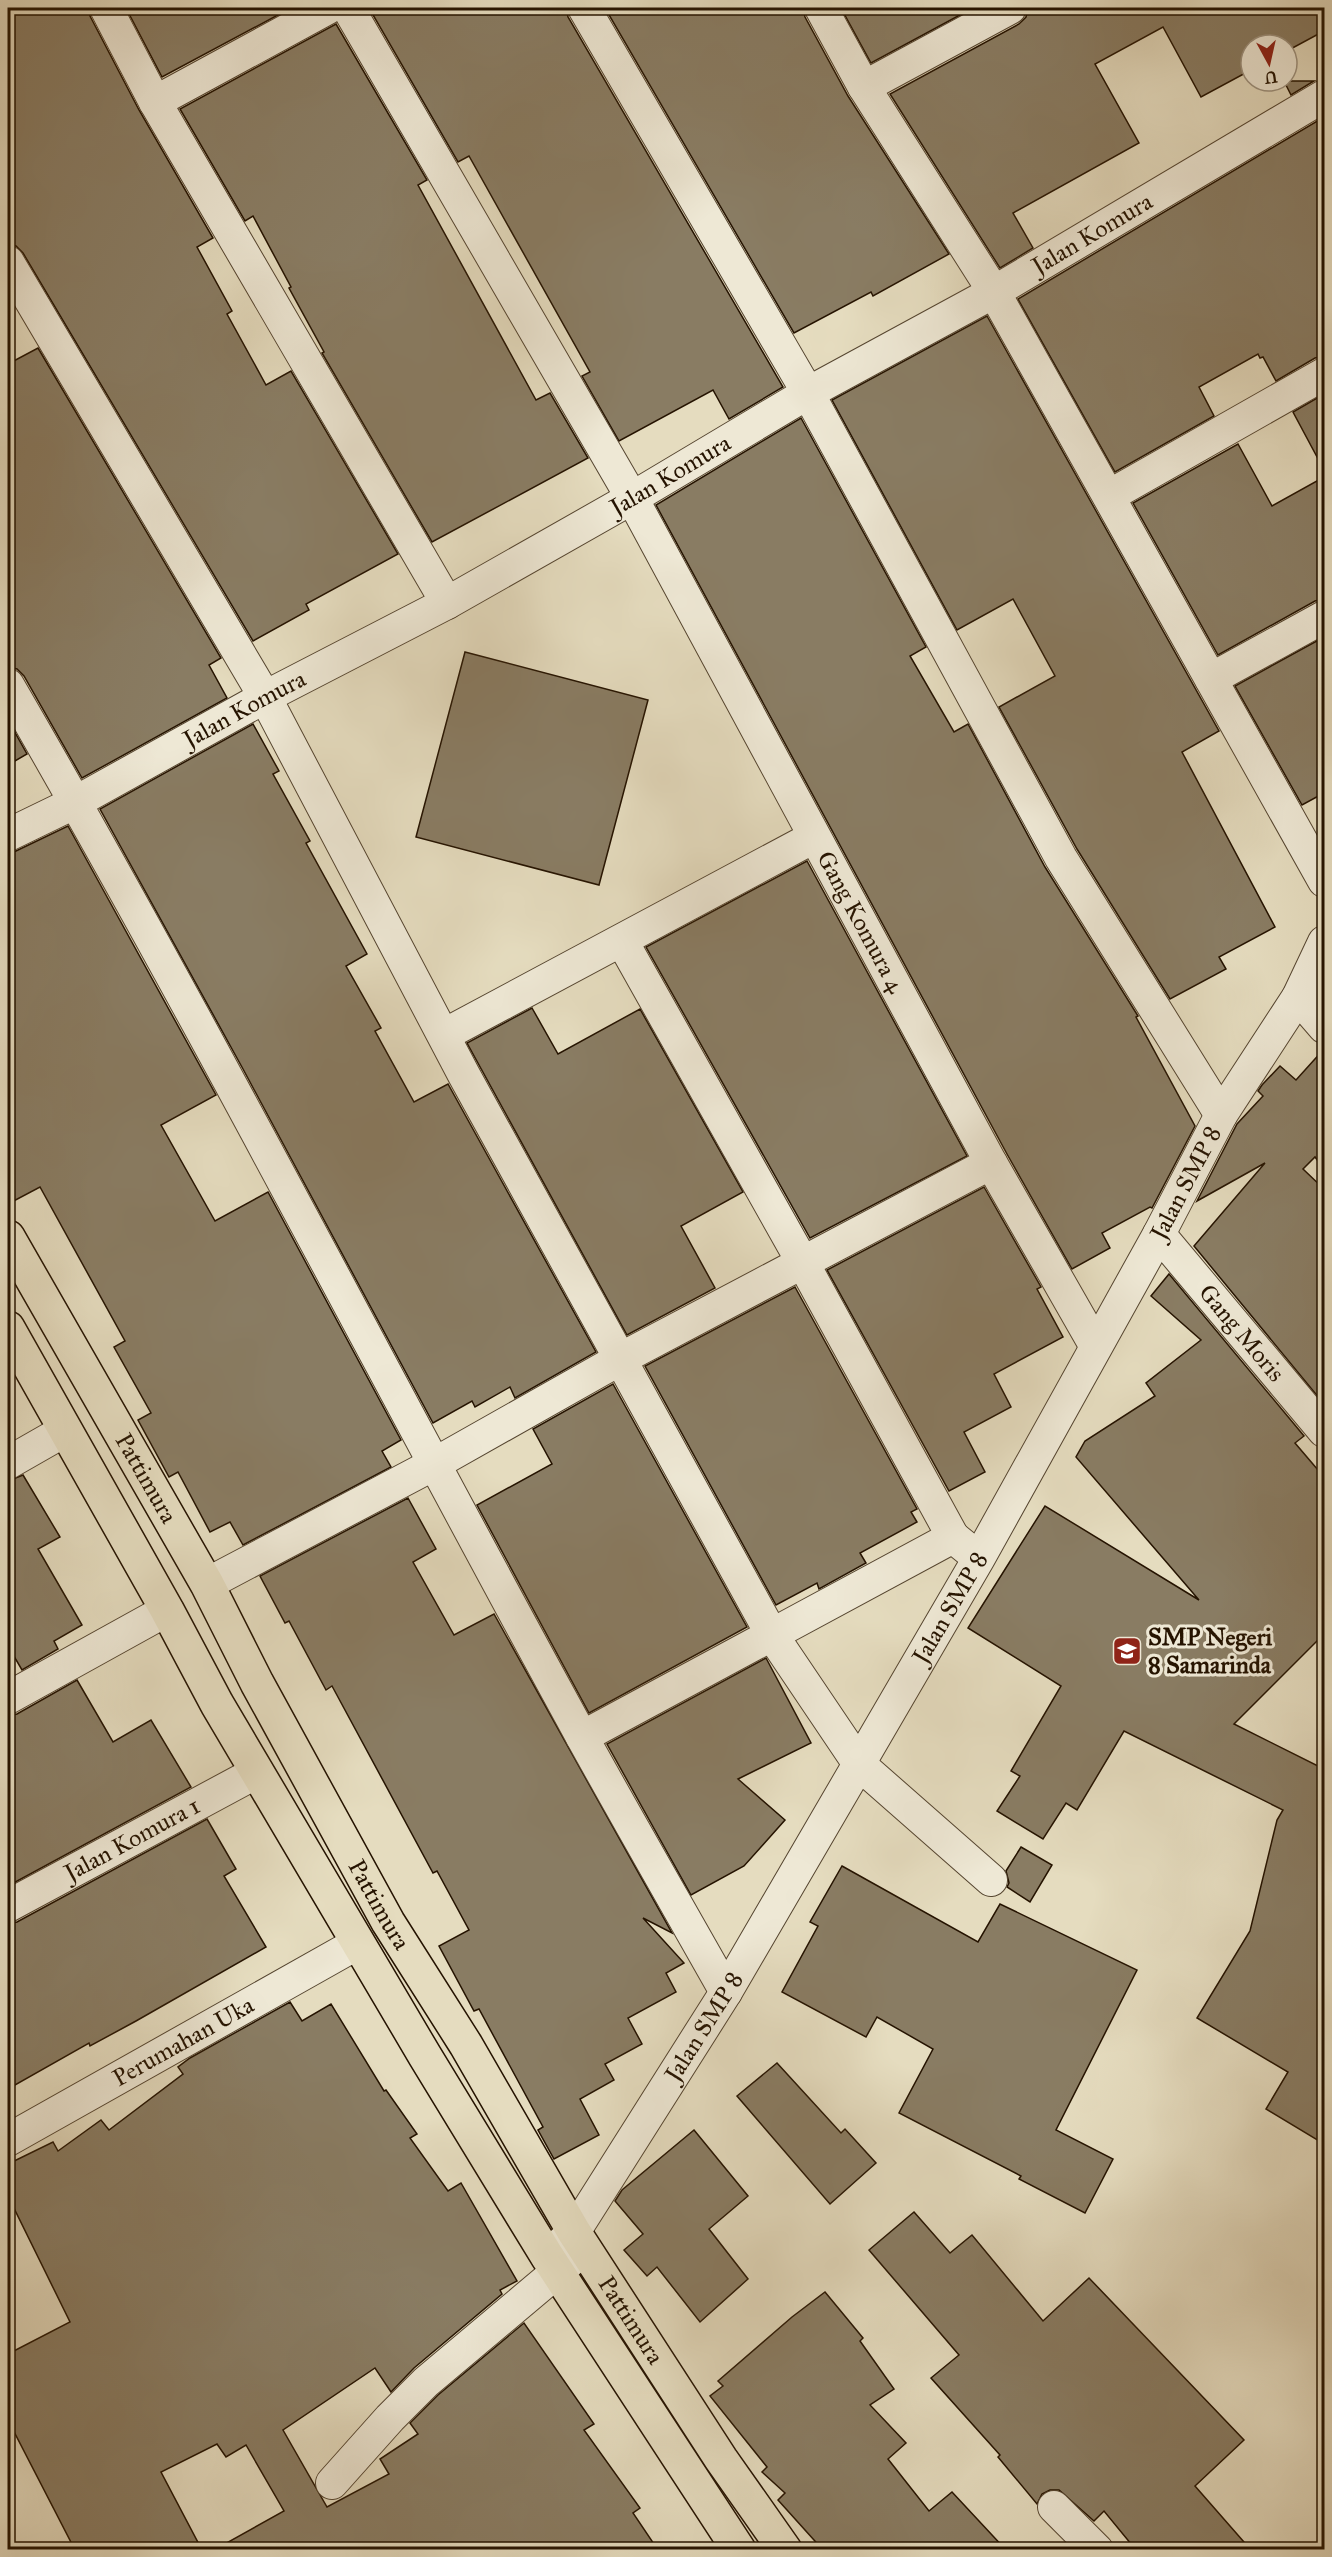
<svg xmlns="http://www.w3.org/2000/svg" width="1332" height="2557" viewBox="0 0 1332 2557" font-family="'IM FELL Great Primer',serif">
<rect width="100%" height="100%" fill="#e5dcbf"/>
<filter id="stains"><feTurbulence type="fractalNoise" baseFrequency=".00333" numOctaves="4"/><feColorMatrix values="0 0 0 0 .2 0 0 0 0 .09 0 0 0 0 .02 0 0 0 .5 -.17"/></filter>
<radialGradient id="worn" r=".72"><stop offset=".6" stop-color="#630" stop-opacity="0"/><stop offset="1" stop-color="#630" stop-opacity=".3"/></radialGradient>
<!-- building -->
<g fill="#897c63" stroke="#251300" stroke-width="1.5">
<polygon points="21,8 88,8 90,16 139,110 213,238 197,247 232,311 227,314 266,385 291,371 398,554 306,604 309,610 253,641 23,253 16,246 8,244 8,15"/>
<polygon points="126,8 291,8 162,77"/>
<polygon points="369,8 566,8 568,17 783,387 729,419 713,390 619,441 582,376 590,372 469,156 458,162"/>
<polygon points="605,8 803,8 805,17 848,96 949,254 873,296 871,292 794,333"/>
<polygon points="841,8 973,8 871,63"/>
<polygon points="1028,8 1315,8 1324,24 1324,31 1287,51 1287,45 1251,45 1251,70 1201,97 1163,27 1095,64 1139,143 1013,213 1033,248 1000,268 890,94 1019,24 1026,17"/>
<polygon points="336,24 427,180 418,185 536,400 550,393 588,458 432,542 322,353 324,352 289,288 291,287 253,216 245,221 180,109"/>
<polygon points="1284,81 1314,81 1291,95"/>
<polygon points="1324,117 1324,356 1315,358 1276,381 1263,357 1260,358 1258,354 1199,387 1214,416 1115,472 1018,299"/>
<polygon points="987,316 1219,731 1182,752 1275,927 1219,957 1226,969 1170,999 1077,849 999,707 1055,676 1013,599 957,630 832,400"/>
<polygon points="38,348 221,658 209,665 227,698 82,778 24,676 17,669 8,667 8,364"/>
<polygon points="1324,394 1324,470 1293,412"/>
<polygon points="801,418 926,647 910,656 954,732 968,724 1045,867 1138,1016 1136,1017 1195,1126 1152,1208 1150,1207 1102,1233 1110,1248 1072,1269 1007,1154 656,505"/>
<polygon points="1238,444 1272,506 1324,477 1324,599 1315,601 1218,655 1133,503"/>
<polygon points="1324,637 1324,793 1302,805 1235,686"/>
<polygon points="465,652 648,700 599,885 416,837"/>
<polygon points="8,720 27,754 8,765"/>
<polygon points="253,724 279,771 273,774 310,841 306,843 367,954 346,966 381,1028 375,1031 414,1102 448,1084 596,1352 515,1398 510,1387 475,1407 472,1401 433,1423 243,1069 100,809"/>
<polygon points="68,826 216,1095 161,1125 215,1221 268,1192 401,1440 382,1451 391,1467 243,1545 230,1522 210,1532 178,1472 169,1477 138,1420 151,1413 114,1347 125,1341 40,1187 8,1204 8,853 16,851"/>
<polygon points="807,861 967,1156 810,1238 646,947"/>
<polygon points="532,1008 558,1054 640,1009 743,1192 681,1226 715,1288 627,1335 467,1043"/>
<polygon points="1324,1049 1324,1169 1315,1157 1303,1169 1324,1189 1324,1404 1194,1246 1265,1163 1197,1201 1237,1124 1263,1096 1258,1091 1262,1085 1280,1066 1296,1080"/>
<polygon points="984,1187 1041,1287 1037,1289 1063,1337 994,1374 1011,1407 964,1432 985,1472 949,1491 827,1270"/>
<polygon points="1169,1274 1304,1436 1295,1443 1324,1477 1324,1634 1234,1724 1324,1769 1324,2144 1266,2109 1288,2072 1197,2018 1250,1931 1277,1820 1283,1810 1124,1731 1077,1810 1066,1803 1043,1839 997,1811 1020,1776 1011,1771 1061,1686 968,1628 1045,1506 1199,1600 1076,1457 1085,1441 1155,1396 1146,1383 1201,1340 1151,1296"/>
<polygon points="795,1287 917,1509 911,1512 917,1522 860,1553 866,1563 819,1589 817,1583 776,1605 645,1366"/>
<polygon points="613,1384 747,1627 589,1713 477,1505 552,1464 533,1429"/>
<polygon points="23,1475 60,1537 38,1549 82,1625 54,1641 58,1649 22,1670 8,1646 8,1481"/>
<polygon points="408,1498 436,1549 413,1562 454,1635 494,1614 672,1933 643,1918 684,1963 666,1973 676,1992 628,2018 642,2044 605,2064 614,2080 580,2099 599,2135 554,2159 538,2130 543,2127 479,2009 474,2011 439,1946 469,1930 437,1871 433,1873 332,1686 326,1690 289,1621 285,1623 260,1576"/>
<polygon points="766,1658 811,1743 738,1779 785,1820 744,1866 691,1895 607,1744"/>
<polygon points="77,1680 113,1742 151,1720 191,1787 8,1886 8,1716 17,1714"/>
<polygon points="207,1819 236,1869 224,1876 266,1947 136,2021 90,2046 89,2043 8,2089 8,1924 17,1922"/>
<polygon points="1021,1847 1052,1865 1030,1902 1007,1887 1009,1883 1006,1871"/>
<polygon points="842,1866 978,1942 1000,1904 1137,1970 1056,2130 1113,2159 1085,2213 1019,2179 1021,2176 899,2113 933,2049 877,2017 866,2037 782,1992 818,1926 810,1922"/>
<polygon points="290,2002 302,2021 331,2004 384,2091 386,2090 417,2134 410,2138 448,2191 461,2183 517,2281 500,2290 502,2294 414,2368 391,2392 375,2368 283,2430 327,2507 389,2474 380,2459 418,2434 410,2423 438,2395 524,2323 594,2424 584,2430 640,2508 633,2513 658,2550 214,2550 284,2511 246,2445 226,2457 217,2444 161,2472 202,2550 75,2550 8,2420 8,2354 70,2322 8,2196 8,2164 53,2142 58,2151 101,2120 109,2130 183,2074 178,2067 190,2058"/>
<polygon points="777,2063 841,2133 845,2129 876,2163 830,2204 737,2096"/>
<polygon points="694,2130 748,2196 709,2229 748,2279 700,2322 657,2267 647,2276 624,2250 643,2234 615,2201 622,2190"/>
<polygon points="914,2212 950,2253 972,2235 1043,2321 1089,2278 1244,2440 1195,2486 1251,2550 1136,2550 1104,2511 1094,2521 1059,2490 1050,2490 1042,2494 1037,2504 998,2457 1000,2455 931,2378 959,2355 869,2250"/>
<polygon points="825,2292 863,2338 860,2341 894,2389 870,2405 906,2443 888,2459 929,2511 952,2492 1006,2550 823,2550 778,2500 785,2493 762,2472 767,2467 710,2396 723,2386 718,2381 792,2317"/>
</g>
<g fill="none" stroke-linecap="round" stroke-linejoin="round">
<!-- street casing -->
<g stroke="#554530" stroke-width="34">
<g id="street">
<polyline points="106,8 155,102 447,603"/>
<path id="s1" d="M348 8 632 498 991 1163 1095 1345"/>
<polyline points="584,8 808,393 1061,858 1221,1115"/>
<polyline points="821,8 864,87 994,292 1324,881"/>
<polyline points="864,87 1010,8"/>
<polyline points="155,102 328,8"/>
<polyline points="8,262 265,697 464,1075 772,1635 859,1764 991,1880"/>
<polyline points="1109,496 1324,374"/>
<polyline points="1211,679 1324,617"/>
<path d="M8 685C208 1030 390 1387 582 1737 629 1822 678 1907 726 1992"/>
<path id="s2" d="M8 835 76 802 265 697 447 603 632 498 808 393 994 292 1324 96"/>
<polyline points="622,941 803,1263 953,1537"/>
<polyline points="1298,997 1324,1027"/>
<polyline points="444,1035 814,837"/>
<path id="s3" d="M1159 1234 1324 1431"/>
<polyline points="8,1463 64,1431"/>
<polyline points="207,1584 436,1463 622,1358 991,1163"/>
<polyline points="8,1698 167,1610"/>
<polyline points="582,1737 953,1537 969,1550"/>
<path id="s4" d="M8 1906 257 1772"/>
<path id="s5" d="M8 2140 358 1943"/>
<path id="s6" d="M547 2256 574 2232 726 1992 979 1558 1159 1234 1221 1115 1298 997 1324 942"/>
<polyline points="332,2483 390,2418 426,2382 577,2255"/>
<polyline points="1054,2507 1097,2550"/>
</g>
</g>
<!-- primary casing -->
<g stroke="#251300" stroke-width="36">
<g id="primary">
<path id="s7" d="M8 1237 207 1584 257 1683 388 1922 466 2045 574 2232 721 2459 785 2550"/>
<polyline points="8,1328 167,1610 217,1704 425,2056 547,2256 739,2550"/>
</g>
</g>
<!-- street -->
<use href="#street" stroke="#eee8d5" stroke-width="32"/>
<!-- primary -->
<use href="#primary" stroke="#e5dcbf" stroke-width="33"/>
</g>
<!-- icons -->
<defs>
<g id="school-square" transform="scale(1.5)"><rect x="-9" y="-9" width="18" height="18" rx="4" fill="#8f2418" stroke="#eee8d5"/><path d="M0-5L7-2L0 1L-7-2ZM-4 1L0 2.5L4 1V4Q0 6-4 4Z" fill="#fff"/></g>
</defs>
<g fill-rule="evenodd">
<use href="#school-square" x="1127" y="1651"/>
</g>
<g text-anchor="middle" stroke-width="6" stroke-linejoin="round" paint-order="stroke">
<!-- street labels -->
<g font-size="24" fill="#251300" stroke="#eee8d5">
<text dy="8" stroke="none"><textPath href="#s2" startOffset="1240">Jalan Komura</textPath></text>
<text dy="8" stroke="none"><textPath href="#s2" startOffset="754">Jalan Komura</textPath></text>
<text dy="8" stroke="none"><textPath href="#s2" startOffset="268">Jalan Komura</textPath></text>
<text dy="8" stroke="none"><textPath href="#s1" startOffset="1048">Gang Komura 4</textPath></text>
<text dy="8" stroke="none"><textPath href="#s6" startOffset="1251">Jalan SMP 8</textPath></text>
<text dy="8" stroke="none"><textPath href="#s3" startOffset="129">Gang Moris</textPath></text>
<text dy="8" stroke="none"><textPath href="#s7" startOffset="278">Pattimura</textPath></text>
<text dy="8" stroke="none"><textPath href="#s6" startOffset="765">Jalan SMP 8</textPath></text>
<text dy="8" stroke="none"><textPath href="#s4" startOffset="141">Jalan Komura 1</textPath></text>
<text dy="8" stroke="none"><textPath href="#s7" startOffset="764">Pattimura</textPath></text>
<text dy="8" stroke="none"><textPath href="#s6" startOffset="279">Jalan SMP 8</textPath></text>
<text dy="8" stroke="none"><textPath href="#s5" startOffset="201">Perumahan Uka</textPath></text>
<text dy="8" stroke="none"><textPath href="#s7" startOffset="1250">Pattimura</textPath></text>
</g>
<!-- poi labels -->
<g font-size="24" font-weight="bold" fill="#251300" stroke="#eee8d5" text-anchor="start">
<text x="1148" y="1645">SMP Negeri<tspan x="1148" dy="28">8 Samarinda</tspan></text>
</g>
</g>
<!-- margin -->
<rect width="1332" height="2557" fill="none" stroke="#e5dcbf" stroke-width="30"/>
<rect x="9" y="9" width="1314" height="2539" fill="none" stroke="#251300" stroke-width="3"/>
<rect x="15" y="15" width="1302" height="2527" fill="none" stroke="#251300" stroke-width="1.5"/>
<!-- north arrow -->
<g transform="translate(1269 63) rotate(172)"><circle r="28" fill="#eee8d5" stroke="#9e9380" stroke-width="1.5"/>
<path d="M0-4.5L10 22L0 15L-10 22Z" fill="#8f2418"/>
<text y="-9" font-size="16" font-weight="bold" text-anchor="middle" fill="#251300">U</text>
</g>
<rect width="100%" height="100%" filter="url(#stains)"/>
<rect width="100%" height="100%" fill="url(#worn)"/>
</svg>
